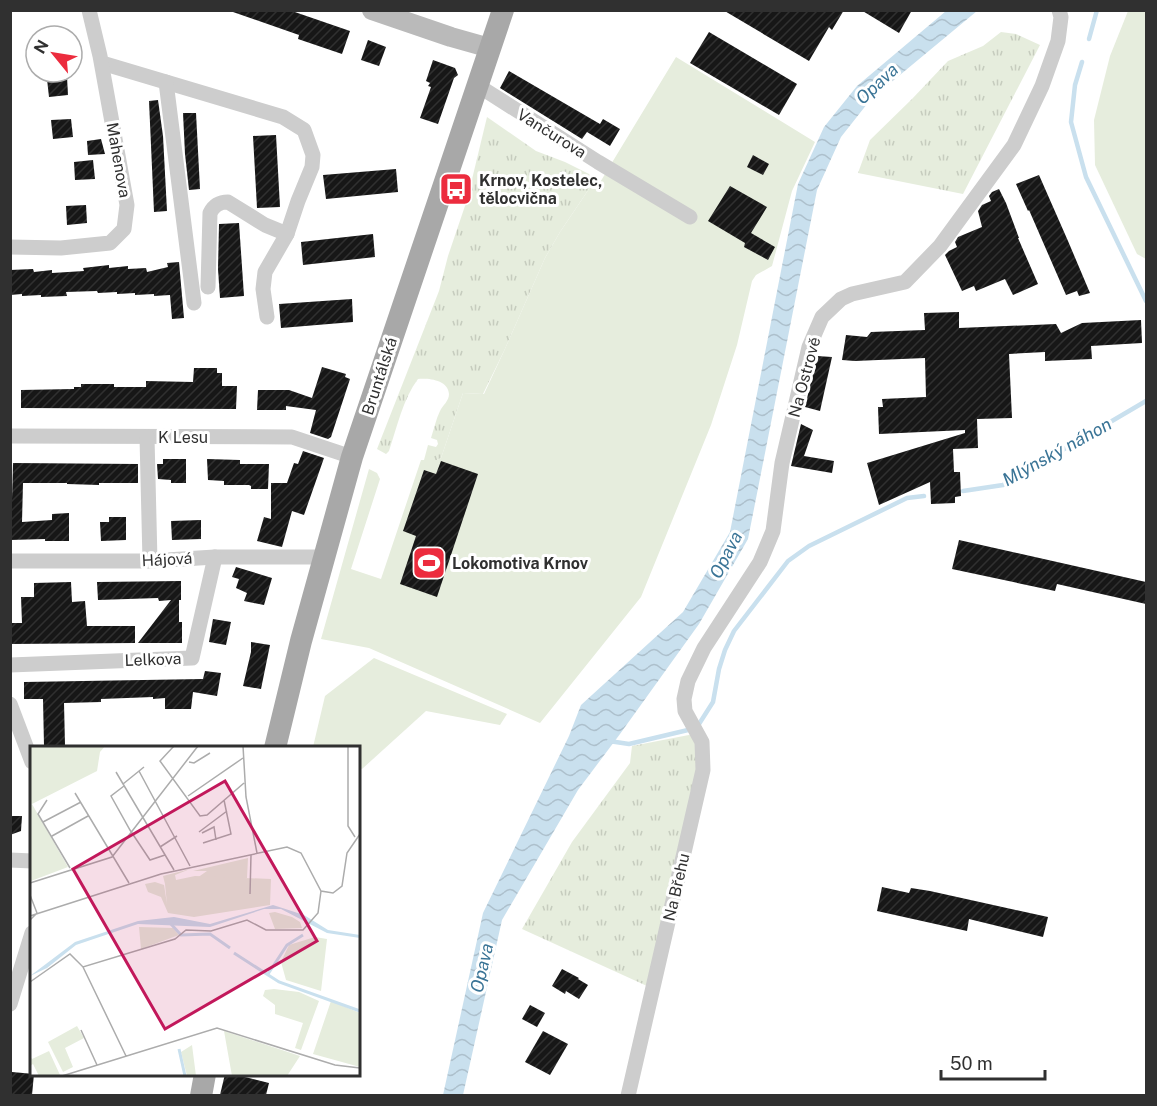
<svg xmlns="http://www.w3.org/2000/svg" width="1157" height="1106" viewBox="0 0 1157 1106" font-family="'Public Sans',sans-serif">
<defs>
<pattern id="grass-tufts" width="24" height="20" patternUnits="userSpaceOnUse" patternTransform="scale(1.5)"><rect width="24" height="20" fill="#e6eddd"/><path d="M3 7l-1-3M5 7V3M7 7l1-3M15 17l-1-3M17 17v-4M19 17l1-3" fill="none" stroke="#c6ccbe"/></pattern>
<pattern id="water-waves" width="16" height="10" patternUnits="userSpaceOnUse" patternTransform="scale(1.5)"><rect width="16" height="10" fill="#c9e0ee"/><path d="M0 5q4-4 8 0t8 0" fill="none" stroke="#adc0cc"/></pattern>
<pattern id="building-hatch" width="6" height="6" patternUnits="userSpaceOnUse" patternTransform="scale(1.5)"><rect width="6" height="6" fill="#171717"/><path d="M-1 1l2-2M0 6l6-6M5 7l2-2" fill="none" stroke="#303030"/></pattern>
</defs>
<rect width="100%" height="100%" fill="#fff"/>
<!-- grass -->
<g fill="url(#grass-tufts)">
<polygon points="1001,32 1016,34 1040,45 963,194 858,173 870,140 912,99 948,61 983,46"/>
<path d="M487 117 536 151 565 162 589 174 592 178 593 183 560 232 545 258 504 351 483 394 463 393 441 458 437 460H424L428 445 436 447 438 444 437 440 431 438C434 429 436 419 440 411 443 405 449 401 449 394 448 380 429 378 418 379 403 399 397 427 389 451L386 454 377 449 439 291 448 256 467 200Z"/>
<polygon points="694,734 699,767 647,986 522,929 572,842 630,763 632,746"/>
</g>
<!-- green -->
<g fill="#e6eddd">
<polygon points="1128,11 1146,11 1146,259 1137,254 1095,165 1094,120 1110,56"/>
<polygon points="676,57 815,142 792,191 772,266 756,275 752,281 737,345 711,425 641,597 540,723 369,648 321,639 369,469 377,473 380,479 351,569 381,579 421,460 437,460 441,458 463,393 484,394 504,351 545,258 560,232 591,186 596,189"/>
<polygon points="374,658 507,714 500,725 426,711 362,769 359,768 358,748 313,747 325,696"/>
</g>
<!-- water -->
<polygon fill="url(#water-waves)" points="946,11 977,11 871,99 841,137 817,190 748,539 699,624 620,734 578,790 502,920 463,1095 443,1095 483,913 569,736 581,705 683,612 730,532 798,184 824,127 857,86"/>
<g fill="none" stroke-linecap="round" stroke-linejoin="round">
<!-- stream -->
<g stroke="#c9e0ee" stroke-width="4.5">
<polyline points="1089,39 1097,10"/>
<polyline points="1082,62 1075,85 1071,122 1086,177 1146,301"/>
<polyline points="963,491 1003,485 1146,401"/>
<polyline points="609,741 629,744 688,730 699,724 713,702 719,669 725,650 734,631 788,561 809,546 907,498 924,496"/>
</g>
</g>
<!-- building -->
<g fill="url(#building-hatch)">
<polygon points="233,10 289,10 350,31 342,54 298,39 299,35 233,12"/>
<polygon points="723,10 844,10 832,30 829,27 809,61"/>
<polygon points="861,10 912,10 899,33"/>
<polygon points="709,32 797,84 779,115 690,63"/>
<polygon points="368,40 386,47 379,66 361,60"/>
<polygon points="433,60 455,68 458,75 454,78 438,124 420,118 431,87 428,86 430,83 426,81"/>
<polygon points="509,71 600,124 603,119 620,129 610,146 587,132 582,139 500,88"/>
<polygon points="67,77 68,95 49,97 47,79"/>
<polygon points="158,100 163,136 167,211 154,212 149,101"/>
<polygon points="183,113 196,113 200,189 189,190 185,154"/>
<polygon points="71,119 73,137 53,139 51,120"/>
<polygon points="276,135 280,207 257,208 253,136"/>
<polygon points="101,139 105,154 88,155 87,141"/>
<polygon points="753,155 769,164 763,175 747,167"/>
<polygon points="93,160 95,179 75,180 74,162"/>
<polygon points="396,169 398,192 326,199 323,175"/>
<polygon points="1039,175 1068,241 1090,293 1079,296 1077,291 1066,295 1029,210 1028,211 1016,184"/>
<polygon points="730,186 767,207 751,233 775,247 768,260 744,247 745,243 708,221"/>
<polygon points="999,189 1006,203 1019,238 1018,238 1038,284 1013,295 1005,279 976,291 974,286 962,291 945,255 949,251 957,247 955,242 958,237 982,227 978,211 982,205 991,201 989,196 992,192"/>
<polygon points="86,205 87,223 67,225 66,206"/>
<polygon points="239,223 244,296 220,298 218,269 219,224"/>
<polygon points="373,234 375,257 303,265 301,242"/>
<polygon points="179,262 184,318 172,319 170,295 154,296 154,294 135,295 135,293 117,294 117,292 98,293 97,291 66,292 67,296 41,297 41,295 22,296 22,294 10,295 10,270 33,269 34,272 52,270 52,273 84,271 83,268 109,265 109,268 128,266 128,269 146,268 147,272 168,267 167,263"/>
<polygon points="352,299 353,322 281,328 279,304"/>
<polygon points="959,312 959,328 1056,324 1061,333 1082,323 1141,320 1142,343 1091,346 1092,359 1045,361 1045,352 1009,354 1012,418 977,419 978,448 953,449 954,472 960,472 961,496 955,497 955,503 931,504 930,482 879,505 867,463 965,433 965,430 879,434 878,407 883,407 882,399 926,397 925,358 855,361 842,360 846,335 867,337 871,332 925,330 924,313"/>
<polygon points="817,356 832,357 820,411 805,407"/>
<polygon points="322,367 346,374 345,377 350,379 331,437 328,439 310,433 316,410 286,406 286,410 257,410 258,390 289,390 312,398"/>
<polygon points="194,368 217,368 217,373 222,373 222,386 237,386 236,409 21,408 21,390 74,389 74,387 81,387 81,384 114,384 114,387 146,387 146,381 193,382"/>
<polygon points="801,424 813,430 804,456 834,461 832,473 791,466"/>
<polygon points="303,451 324,458 304,515 292,511 282,547 257,541 264,517 271,519 271,483 287,483 294,463 298,464"/>
<polygon points="163,459 186,459 186,483 171,483 171,480 158,479 157,464 163,464"/>
<polygon points="207,459 240,460 240,464 269,464 268,489 251,489 251,486 249,485 224,485 224,481 208,480"/>
<polygon points="441,461 478,474 437,597 400,584 416,536 403,531 424,470 436,474"/>
<polygon points="13,463 138,464 138,483 99,483 99,485 67,484 67,483 23,483 22,522 52,520 52,514 69,513 69,541 45,541 45,539 10,540 10,499 12,499"/>
<polygon points="109,517 126,517 126,540 101,541 100,522 109,522"/>
<polygon points="201,520 201,539 172,540 171,521"/>
<polygon points="959,540 1146,582 1146,604 1057,584 1055,591 952,569"/>
<polygon points="236,567 272,578 264,605 244,601 247,593 236,588 239,579 232,577"/>
<polygon points="181,581 181,600 179,600 179,622 182,622 182,643 138,643 171,600 159,601 158,598 98,600 97,582"/>
<polygon points="71,582 72,602 85,601 87,626 135,626 135,643 10,644 10,623 22,623 21,597 34,597 34,583"/>
<polygon points="213,619 231,622 226,645 209,642"/>
<polygon points="251,642 270,645 261,689 243,686 251,652"/>
<polygon points="205,671 221,673 217,696 193,692 191,709 165,709 165,698 153,699 153,697 101,699 101,702 64,703 65,745 44,746 43,699 24,699 24,682 203,679"/>
<polygon points="10,816 22,816 21,831 10,835"/>
<polygon points="882,887 909,893 911,888 930,891 1048,917 1043,937 969,919 967,931 877,911"/>
<polygon points="562,969 579,978 578,979 588,985 579,999 566,991 565,994 552,986"/>
<polygon points="530,1005 545,1013 537,1027 522,1019"/>
<polygon points="543,1031 568,1044 550,1075 525,1062"/>
<polygon points="12,1072 34,1074 32,1095 10,1095"/>
<polygon points="225,1074 233,1074 269,1083 266,1095 220,1095"/>
</g>
<g fill="none" stroke-linecap="round" stroke-linejoin="round">
<!-- street -->
<g stroke="#cdcdcd" stroke-width="15">
<polyline points="102,63 283,117 304,130 313,155 312,167 298,201 287,234 265,272 263,289 267,317"/>
<polyline points="166,82 194,303"/>
<polyline points="477,85 598,162 690,217"/>
<polyline points="10,247 61,248 110,243 124,229 127,205 100,56 89,10"/>
<path d="M208 287 210 213C214 205 219 202 228 202L265 225 287 234"/>
<polyline points="10,436 292,437 352,457"/>
<polyline points="147,437 150,561"/>
<polyline points="10,561 150,561 215,557 324,557"/>
<polyline points="10,665 192,658 215,557"/>
<polyline points="10,704 32,762"/>
<polyline points="10,860 32,861"/>
<polyline points="10,1004 32,933"/>
<polyline points="628,1096 703,770 702,742 685,711 684,699 688,681 704,648 760,562 773,531 782,463 809,347 822,317 841,299 852,294 905,282 940,246 1014,145 1042,86 1058,41 1061,17 1059,10"/>
</g>
<!-- secondary -->
<polyline stroke="#bababa" stroke-width="20" points="372,10 451,37 490,48"/>
<!-- primary -->
<g stroke="#a8a8a8" stroke-width="22">
<polyline points="275,748 301,641 352,457 503,10"/>
<polyline points="201,1096 205,1074"/>
</g>
</g>
<!-- icons -->
<defs>
<g id="bus-square" transform="scale(1.725)"><rect x="-9" y="-9" width="18" height="18" rx="4" fill="#ec2c3e" stroke="#fff"/><path d="M-5-6H5V4H4V6H2V4H-2V6H-4V4H-5ZM-3.5-4V0h7V-4ZM-3.5 1.2v1.5H-2V1.2ZM2 1.2v1.5H3.5V1.2Z" fill="#fff"/></g>
<g id="stadium-square" transform="scale(1.725)"><rect x="-9" y="-9" width="18" height="18" rx="4" fill="#ec2c3e" stroke="#fff"/><path d="M0-5a6.5 5 0 1 0 0 10a6.5 5 0 1 0 0-10ZM-3.5-1.8h7v3.6h-7Z" fill="#fff"/></g>
</defs>
<g fill-rule="evenodd">
<use href="#bus-square" x="456" y="189"/>
<use href="#stadium-square" x="429" y="563"/>
</g>
<g text-anchor="middle" stroke-width="6" stroke-linejoin="round" paint-order="stroke">
<!-- street labels -->
<g font-size="16" fill="#303030" stroke="#fff">
<text transform="translate(552 133) rotate(32)" y="6">Vančurova</text>
<text transform="translate(119 160) rotate(80)" y="6">Mahenova</text>
<text transform="translate(379 376) rotate(-72)" y="6">Bruntálská</text>
<text transform="translate(804 377) rotate(-75)" y="6">Na Ostrově</text>
<text x="183" y="443">K Lesu</text>
<text transform="translate(167 559) rotate(-3)" y="6">Hájová</text>
<text transform="translate(153 659) rotate(-2)" y="6">Lelkova</text>
<text transform="translate(676 887) rotate(-77)" y="6">Na Břehu</text>
</g>
<!-- poi labels -->
<g font-size="16" font-weight="bold" fill="#303030" stroke="#fff" text-anchor="start">
<text x="479" y="186">Krnov, Kostelec,<tspan x="479" dy="18">tělocvična</tspan></text>
<text x="452" y="569">Lokomotiva Krnov</text>
</g>
<!-- water labels -->
<g font-size="18" font-style="italic" fill="#3a7496" stroke="#fff">
<text transform="translate(877 84) rotate(-43)" y="6">Opava</text>
<text transform="translate(1057 452) rotate(-29)" y="6">Mlýnský náhon</text>
<text transform="translate(726 555) rotate(-63)" y="6">Opava</text>
<text transform="translate(482 968) rotate(-77)" y="6">Opava</text>
</g>
</g>
<!-- overview -->
<g transform="translate(30 746)">
<rect width="330" height="330" fill="#fff"/>
<path d="M218 112 217 132H167L177 125H163ZM245 166 262 171 270 176 272 182 245 183 239 167ZM109 181 143 182 149 189 111 203ZM244 243 269 246 289 255 271 304 265 302 273 277 245 268V259L233 250 235 244ZM47 280 54 292 35 302 43 321 33 326 18 296ZM194 285 270 310 257 330H202ZM162 299 166 330H157L151 306ZM19 305 30 329 9 330 3 318 0 320V310L2 313Z" fill="#e6eddd"/>
<path d="M0 0H75L70 6 67 25 0 59Z" fill="#e6eddd"/>
<path d="M2 58 38 121 1 135 0 59ZM160 123 145 129 146 134 165 130 241 133 240 159 164 171 138 167 131 151 118 146 115 138 125 136 134 139 137 158 135 138 133 130ZM285 191 297 193 291 245 256 234 251 216 259 199ZM301 255 330 267V321L283 308Z" fill="#e6eddd"/>
<path d="M243 159 274 169 298 184 330 189V192L297 187 251 163H234L180 181 108 178 46 199 17 222 0 230 45 196 108 175 144 171 180 178Z" fill="#c9e0ee"/>
<path fill="none" stroke="#c9e0ee" stroke-width="3" d="M141 178 151 189 180 188 200 202M204 207 249 236 330 265M238 228 257 199 273 189M149 303 155 330"/>
<path fill="none" stroke="#acacac" stroke-width="1.5" d="M144 0 130 15 170 70 177 69 214 37M213 0 216 51 227 107M318 0V80L325 91M159 16 164 17 180 7M109 25 160 120M86 26 144 124M93 38 114 21M94 40 81 50 100 84 120 114 135 109M45 47 99 137M158 50 213 12M17 54 8 68 40 122M13 76 51 56M169 86 197 65M172 87 184 81 186 94M22 90 58 70M173 97 201 88 194 54M130 101 147 90M0 137 82 111 168 0M220 148 221 109M0 149 7 167 0 174M0 170 131 128 257 101 271 107 291 145 303 147 312 140 317 107 330 88M53 221 96 310M0 236 40 208 53 221 145 193 156 184 181 185 217 174 236 184H273L288 167 291 145M51 284 67 319M32 330 187 282 305 319 330 322"/>
<path fill="#c2185b" fill-opacity="0.15" stroke="#c2185b" stroke-width="3" d="M195 35 287 195 135 283 43 123Z"/>
<rect width="330" height="330" fill="none" stroke="#303030" stroke-width="3"/>
</g>
<!-- border -->
<rect width="1157" height="1106" fill="none" stroke="#303030" stroke-width="24"/>
<!-- north arrow -->
<g transform="translate(54 54) rotate(300)"><circle r="28" fill="#ffffff" stroke="#acacac" stroke-width="1.5"/>
<path d="M0-4.5L10 22L0 15L-10 22Z" fill="#ec2c3e"/>
<text y="-9" font-size="16" font-weight="bold" text-anchor="middle" fill="#303030">N</text>
</g>
<!-- scale -->
<path d="M941 1070v9h104v-9" fill="none" stroke="#303030" stroke-width="3"/>
<text x="950" y="1070" font-size="18" fill="#303030" stroke="#ffffff" stroke-width="4.5" paint-order="stroke">50 m</text>
</svg>
